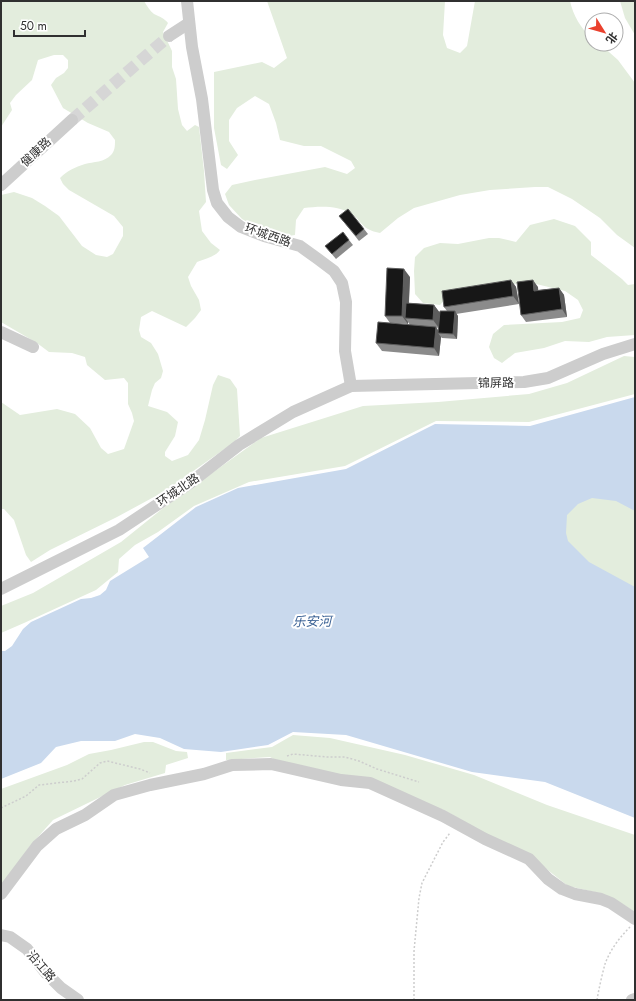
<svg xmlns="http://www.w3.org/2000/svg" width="636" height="1001" viewBox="0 0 636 1001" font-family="Jost,'Noto Sans SC',sans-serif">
<rect width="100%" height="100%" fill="#fff"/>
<!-- green -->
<g fill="#e3eddd">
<path d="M1 1H144C147 6 150 11 154 14 160 17 164 18 168 23L163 32 172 51V67L176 79 178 109 182 125 187 131 195 125 199 127 204 171 206 202 199 211 202 231 211 243 220 250C215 257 205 259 197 262L188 277 191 286 199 300 201 310 195 318 186 327 152 311 141 317 139 330 141 337 151 343 158 354 163 371 161 378 155 383 152 390 148 406 167 412 178 422 175 436 165 452V456L172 461 188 455 199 440 205 420 213 385 218 375 230 379 237 389 240 436 233 443 165 491 117 517 50 550 31 562 26 555 14 520 4 509H1V402L20 415 57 409 75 414 90 428 101 448 108 454 124 449 134 421 132 413 128 404V383L124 378 105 380 87 365 85 357 72 353 49 352 37 343 1 322V195L14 192 32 198 45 206 59 216 82 246 96 255 107 257 113 254 123 236V227L114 216 69 190 63 184 60 178C67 171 75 167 85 164 93 162 105 162 111 155 115 151 115 146 115 140L109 132 88 123 63 108 51 85 56 78 64 73 68 68V60L63 55H54L38 60 32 80 16 95 10 103 12 110 1 127Z"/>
<path d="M267 1H445L443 35 447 48 460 53 467 46 475 1H570C573 15 581 29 592 38V44H600L618 60 635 83V248L617 235 600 218 572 199 548 187H535L490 190 460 195 414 208 398 218 380 233C376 232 371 231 368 229 362 226 358 218 352 214 337 205 320 206 304 208L296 220 295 235 282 237 253 225 242 219 229 205 225 194 232 185 255 180 325 167 347 174 355 168 351 161 321 146H304L280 140 276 123 269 104 255 96 237 108 229 120V141L238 155 227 169 221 165 214 128V72L262 62 274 68 287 58Z"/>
<polygon points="620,1 635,1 635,35 625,18"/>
<polygon points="554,219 575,226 591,242 591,255 622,279 628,285 635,284 635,335 607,337 589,342 565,341 544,348 515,353 502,363 494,358 489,347 493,334 504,325 562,322 580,318 583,310 578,300 565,291 532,283 513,284 450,294 440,305 423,303 415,294 414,271 415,257 424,248 440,243 458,244 489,238 499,238 516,242 530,225"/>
<polygon points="624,356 635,357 635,394 529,422 436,421 345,466 249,482 194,506 158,532 135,545 119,559 118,572 96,590 24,623 1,633 1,606 33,593 121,542 162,509 261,438 363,406 438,402 529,394 567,383"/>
<polygon points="635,407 635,598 567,555 530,441"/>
<polygon points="293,735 330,738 405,755 474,775 547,805 635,835 635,912 624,905 599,893 568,886 544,867 444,810 328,774 279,762 270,757 226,760 226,753 272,747"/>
<polygon points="144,742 153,742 176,751 187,752 188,758 166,765 165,773 125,785 53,820 29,847 1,889 1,789 67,765 89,754 111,750"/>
</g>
<!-- water -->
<polygon fill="#c9d9ed" points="635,397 635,511 616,501 592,498 578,504 567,515 566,533 568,541 589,562 635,587 635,818 545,782 472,772 346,735 293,732 268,745 221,752 184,749 160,738 135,734 115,741 81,741 56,747 41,763 1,779 1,651 5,651 12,646 23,629 31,622 81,599 91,598 100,595 106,590 110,581 149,557 143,548 196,507 238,488 346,469 435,424 530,426"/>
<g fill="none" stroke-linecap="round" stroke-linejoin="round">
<!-- minor-tunnel -->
<polyline stroke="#d6d6d6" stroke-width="12" stroke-dasharray="12 6" stroke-linecap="butt" points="72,120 169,36"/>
<!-- path -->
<g stroke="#cdcdcd" stroke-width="1.5" stroke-dasharray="2 2" stroke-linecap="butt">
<polyline points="287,756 293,754 327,757 345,757 359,761 377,769 419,782"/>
<polyline points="1,808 26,796 39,785 74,781 82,779 100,763 107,761 140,769 150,773"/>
<polyline points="414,1000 414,951 419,898 422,883 443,842 450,833"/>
<path d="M597 1000C599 988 602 975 605 964 610 950 620 937 630 927"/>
</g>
<!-- minor -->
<g stroke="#cdcdcd" stroke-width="12">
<polyline points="187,1 192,47 202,99 213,190 217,203 228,217 241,227 264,236 300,246 318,259 334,271 342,283 346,302 345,351 351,386"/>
<polyline points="169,36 189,23"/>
<polyline points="1,185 72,120"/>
<polyline points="1,332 33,347"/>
<polyline points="1,589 119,530 190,483 239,445 293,412 351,386 524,382 548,378 603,354 635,344"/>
<polyline points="1,894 37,846 56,829 85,815 114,795 150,785 204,774 232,765 271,764 341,780 370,783 443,816 485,839 529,859 548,879 562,889 575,894 601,899 611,903 635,919"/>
<polyline points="1,935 10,937 27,949 46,973 61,988 78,1000"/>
<polyline points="632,1000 635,999"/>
</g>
</g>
<!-- wall -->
<g fill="#8b8b8b" fill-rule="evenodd">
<polygon points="339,216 364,229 368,234 359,241"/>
<polygon points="349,240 353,245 336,259 325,246"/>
<path d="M410 277 409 303 434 305 439 312 447 311 444 307 511 280 516 287 519 304 456 314 458 316 457 339 442 338 441 337 439 356 382 351 376 343 410 325 408 322V324L390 323 385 316ZM433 327 439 328 438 331Z"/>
<polygon points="538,287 538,290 559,288 564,295 567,317 526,322 521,315"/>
</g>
<!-- shaded-wall -->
<g fill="#5d5d5d">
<polygon points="404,269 410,277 408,318 405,318 408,322 408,324 402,316"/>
<polygon points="511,280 516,287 519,304 513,296"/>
<polygon points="533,280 538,287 539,298 534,291"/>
<polygon points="559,288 564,295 567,317 562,309"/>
<polygon points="434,305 440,313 439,328 433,320"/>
<polygon points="455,311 458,316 457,339 453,334"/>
<polygon points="436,327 440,333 438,333 441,337 439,356 434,348"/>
</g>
<!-- building -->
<g fill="#171717" stroke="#5d5d5d">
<polygon points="348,209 364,229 356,236 339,216"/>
<polygon points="343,232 349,240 332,254 325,246"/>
<polygon points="387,268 404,269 402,316 385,316"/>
<polygon points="511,280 513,296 444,307 442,291"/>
<polygon points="533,280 534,291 559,288 562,309 521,315 517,282"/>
<polygon points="406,303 434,305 433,320 405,318"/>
<polygon points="440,311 455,311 453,334 438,333"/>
<polygon points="378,322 436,327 434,348 376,343"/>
</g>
<g text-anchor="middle" stroke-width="4" stroke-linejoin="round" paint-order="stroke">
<!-- street labels -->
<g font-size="12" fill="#303030" stroke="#fff">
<text transform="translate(36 152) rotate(-43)" y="4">健康路</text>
<text transform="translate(268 235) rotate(19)" y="4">环城西路</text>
<text transform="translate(496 383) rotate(-1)" y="4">锦屏路</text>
<text transform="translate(178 490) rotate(-34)" y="4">环城北路</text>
<text transform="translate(41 966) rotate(49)" y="4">沿江路</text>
</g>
<!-- water labels -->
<g font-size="13" font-style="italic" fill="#3b6295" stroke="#fff">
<text transform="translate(312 621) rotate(-1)" y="5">乐安河</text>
</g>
</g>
<!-- border -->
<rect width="636" height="1001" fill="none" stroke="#303030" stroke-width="4"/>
<!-- north arrow -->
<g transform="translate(604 32) rotate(127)"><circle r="19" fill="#ffffff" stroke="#acacac"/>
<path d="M0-3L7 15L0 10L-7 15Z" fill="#ea412e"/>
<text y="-6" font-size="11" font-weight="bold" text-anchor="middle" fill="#303030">北</text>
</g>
<!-- scale -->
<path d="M14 30v6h71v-6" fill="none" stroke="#303030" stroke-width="2"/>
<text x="20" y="30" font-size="12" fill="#303030" stroke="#ffffff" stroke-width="3" paint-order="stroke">50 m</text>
</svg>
